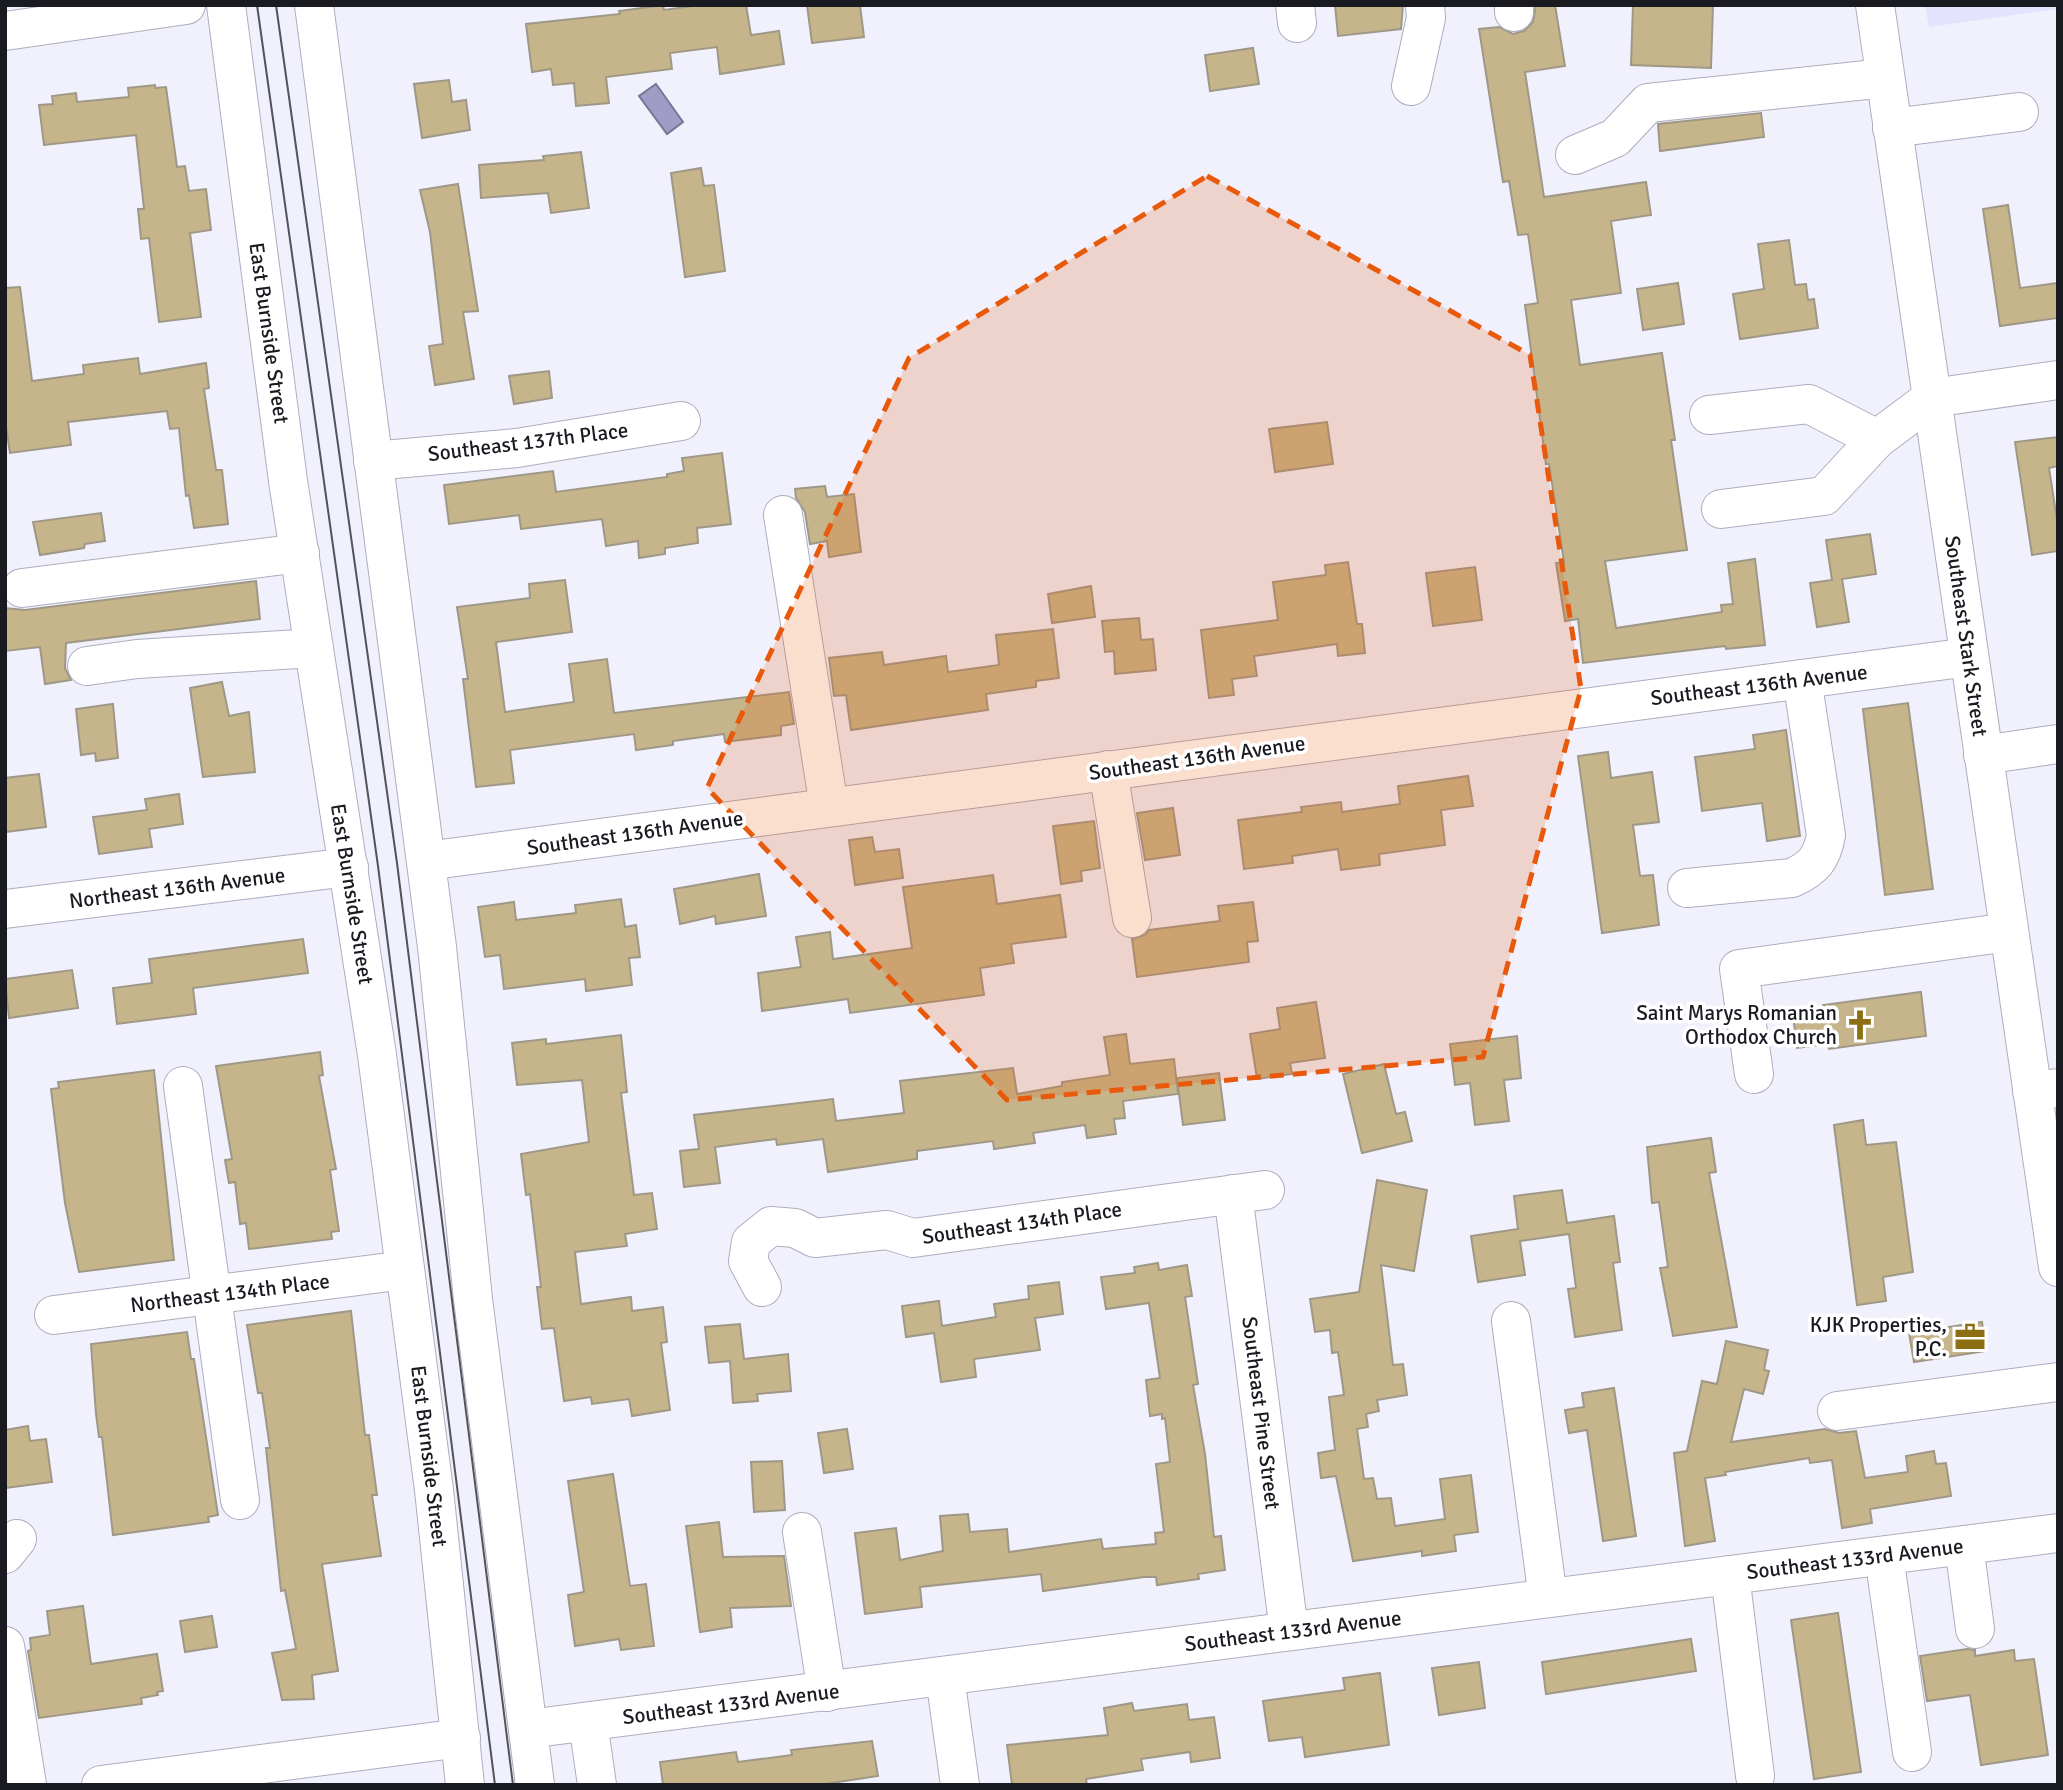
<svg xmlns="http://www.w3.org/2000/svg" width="2063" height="1790" viewBox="0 0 2063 1790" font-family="Signika,sans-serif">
<rect width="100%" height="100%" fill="#f1f1fd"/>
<!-- built -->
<polygon fill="#e4e3fe" points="1925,5 2058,5 2058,9 1929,27"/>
<!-- water -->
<polygon fill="#9f9dc6" stroke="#777694" stroke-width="2" points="656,84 683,122 667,134 639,96"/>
<!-- building -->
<g fill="#c6b58b" stroke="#9f9887" stroke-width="2">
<polygon points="663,5 664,10 700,5 746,5 751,35 779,31 784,64 720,74 717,47 670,53 672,69 606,77 609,103 576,106 574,83 553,85 551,69 532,72 526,24 620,14 619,11"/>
<polygon points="807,5 860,5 864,37 812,43"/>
<polygon points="1335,5 1403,5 1401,29 1338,36"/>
<polygon points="1536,5 1555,5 1565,66 1525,72 1544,197 1646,182 1651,215 1611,221 1621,293 1571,300 1580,365 1662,353 1675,440 1671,440 1687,550 1605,561 1616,628 1722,612 1721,605 1733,604 1728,563 1755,559 1765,645 1726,649 1725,646 1583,663 1578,619 1565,621 1556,563 1564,562 1549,464 1546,464 1525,305 1538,303 1528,234 1518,235 1509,181 1503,182 1479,29 1499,27 1513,34 1524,31 1533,22"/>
<polygon points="1633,5 1713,5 1711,68 1631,65"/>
<polygon points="1253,48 1259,84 1210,91 1205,55"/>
<polygon points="449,80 452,102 466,100 470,130 422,138 414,84"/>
<polygon points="155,85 155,88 166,87 177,167 185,166 189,191 206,189 211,230 190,233 201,317 159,322 149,238 141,239 138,209 144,209 136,135 44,145 39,105 53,104 52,96 76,93 77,102 129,97 128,88"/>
<polygon points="1761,113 1764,137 1660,151 1658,124"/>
<polygon points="581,152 589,208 551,213 548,193 481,198 479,165 544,160 543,156"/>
<polygon points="701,168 704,186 714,185 725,271 685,277 671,173"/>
<polygon points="458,184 478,311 463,312 474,379 435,385 429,346 443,344 430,232 420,190"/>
<polygon points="2008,205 2020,288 2058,283 2058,318 2000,326 1983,209"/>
<polygon points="1789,240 1795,285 1806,284 1808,300 1814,299 1818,328 1740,339 1733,294 1764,289 1758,244"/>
<polygon points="1678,283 1684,324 1643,330 1637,289"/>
<polygon points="20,287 32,381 84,374 83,365 138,358 140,374 206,363 209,388 204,389 216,470 222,470 228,524 194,528 189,495 186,496 179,428 170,429 167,411 68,422 71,445 10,453 5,421 5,288"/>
<polygon points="549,371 552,398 514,404 509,376"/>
<polygon points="1327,422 1333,464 1275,472 1269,429"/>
<polygon points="2058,437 2058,466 2049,468 2058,526 2058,551 2032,555 2015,442"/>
<polygon points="722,453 731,524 697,528 698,543 665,548 665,554 639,558 638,541 606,546 602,519 521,529 519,515 449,524 444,485 553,471 556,492 667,477 667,474 684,471 682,458"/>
<polygon points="825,486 827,497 854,494 861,552 829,557 827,541 810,544 805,512 796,498 795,489"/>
<polygon points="101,513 105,541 85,544 84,548 40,555 33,522"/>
<polygon points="1870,534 1876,574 1842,579 1849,622 1817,627 1810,583 1832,580 1826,540"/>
<polygon points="1348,562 1357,624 1362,624 1365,653 1338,656 1337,644 1254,656 1257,676 1232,679 1234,695 1209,698 1201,630 1278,620 1273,582 1326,575 1325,565"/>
<polygon points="1475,567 1482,620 1433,626 1426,573"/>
<polygon points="565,580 572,632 496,642 505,712 574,702 569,664 607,659 614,713 789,692 794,724 781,726 781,735 725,742 724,734 673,741 673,745 636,750 634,734 510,750 514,783 476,787 463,679 468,679 457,607 530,598 529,584"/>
<polygon points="256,581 260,619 66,643 65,668 71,680 45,684 40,647 5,651 5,608 25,610"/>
<polygon points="1091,586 1095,617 1052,623 1048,594"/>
<polygon points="1139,618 1141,640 1153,639 1156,670 1115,674 1114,651 1105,652 1102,621"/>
<polygon points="1053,629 1059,678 1036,681 1036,687 986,694 988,710 851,730 846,695 834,696 829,658 882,652 884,665 946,656 948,672 999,665 996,635"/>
<polygon points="222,682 229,716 249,712 255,772 203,777 190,688"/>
<polygon points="1908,703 1933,889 1885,895 1863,709"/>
<polygon points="113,704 118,758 96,761 95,753 81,755 76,709"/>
<polygon points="1786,730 1800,836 1767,841 1762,803 1702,811 1695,757 1755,749 1753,735"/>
<polygon points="1608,752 1611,778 1652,772 1659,822 1633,825 1640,876 1653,875 1659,925 1602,933 1578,756"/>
<polygon points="39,774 46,827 5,832 5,778"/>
<polygon points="1468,776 1473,806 1441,810 1445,845 1379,854 1380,865 1341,870 1338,849 1292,856 1293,863 1244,869 1238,820 1302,812 1301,807 1341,802 1342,812 1400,804 1398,786"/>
<polygon points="179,794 183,824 149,829 152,847 99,854 93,817 147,810 145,799"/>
<polygon points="1173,808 1180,855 1145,860 1137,813"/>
<polygon points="1094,821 1100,868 1081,871 1082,881 1061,884 1053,826"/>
<polygon points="872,837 875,852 899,849 903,878 855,885 849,840"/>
<polygon points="759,874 766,916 716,924 715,916 680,924 674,889"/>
<polygon points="993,875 997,904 1060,895 1066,937 1011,944 1014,963 980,968 984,995 850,1013 848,999 762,1011 758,973 801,967 796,937 830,932 833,959 912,948 903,887"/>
<polygon points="621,899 625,927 636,925 640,957 629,958 632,985 586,991 585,979 504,989 500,955 485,957 478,907 514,902 516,920 576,913 575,905"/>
<polygon points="1253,902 1258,941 1247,942 1249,962 1137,977 1132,939 1145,935 1149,930 1220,921 1218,906"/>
<polygon points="303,939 308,973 193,988 196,1014 117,1024 113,988 152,983 149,959"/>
<polygon points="72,970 78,1008 9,1018 5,979"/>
<polygon points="1921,992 1926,1036 1829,1049 1828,1044 1797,1048 1793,1015 1824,1011 1823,1005"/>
<polygon points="1316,1002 1325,1058 1290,1063 1292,1074 1257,1079 1250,1034 1280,1029 1277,1008"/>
<polygon points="1126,1034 1130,1064 1174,1059 1178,1094 1123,1101 1125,1118 1114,1119 1116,1134 1087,1138 1085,1125 1033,1133 1035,1143 994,1149 993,1141 917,1151 917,1159 828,1172 823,1139 777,1145 776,1139 715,1147 720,1183 684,1187 680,1151 699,1149 694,1115 833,1099 836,1121 904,1113 900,1081 1013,1068 1017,1094 1062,1086 1062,1082 1110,1075 1104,1037"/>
<polygon points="621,1035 627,1092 621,1093 634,1195 652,1193 657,1229 625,1234 627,1246 575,1252 581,1304 631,1297 632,1311 663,1307 667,1342 661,1343 670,1410 632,1416 629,1399 592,1404 591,1397 564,1401 554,1328 542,1329 537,1287 541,1287 530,1194 526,1195 521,1154 589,1142 582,1080 517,1085 512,1043 546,1039 546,1044"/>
<polygon points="1517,1036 1521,1078 1504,1080 1509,1121 1475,1125 1470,1083 1455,1085 1450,1044"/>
<polygon points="320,1052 323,1075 319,1076 336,1169 330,1170 339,1231 331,1232 332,1239 249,1249 246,1223 240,1224 235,1182 229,1183 225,1160 232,1159 216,1066"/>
<polygon points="1384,1064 1396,1114 1405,1112 1412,1141 1362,1153 1343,1074"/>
<polygon points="154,1070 174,1260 79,1272 65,1203 51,1089 59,1088 58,1082"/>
<polygon points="1219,1073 1225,1120 1183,1125 1177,1078"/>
<polygon points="1863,1120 1866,1145 1896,1142 1913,1272 1883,1277 1886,1301 1857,1305 1834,1125"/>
<polygon points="1711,1138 1716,1172 1709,1173 1737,1327 1673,1336 1660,1268 1668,1267 1659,1202 1652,1203 1647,1147"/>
<polygon points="1377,1180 1427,1190 1414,1271 1381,1265 1393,1365 1403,1364 1407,1395 1377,1400 1379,1411 1366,1414 1368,1427 1357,1429 1364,1479 1373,1478 1377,1499 1391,1498 1395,1526 1445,1519 1440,1479 1471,1475 1478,1532 1454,1535 1456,1551 1422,1556 1422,1551 1353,1561 1336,1476 1321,1478 1318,1453 1335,1450 1329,1397 1344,1395 1338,1352 1332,1353 1330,1330 1315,1332 1310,1299 1359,1292"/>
<polygon points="1562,1190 1567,1223 1614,1216 1620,1262 1613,1263 1622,1330 1575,1337 1568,1289 1576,1288 1569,1234 1520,1241 1525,1275 1478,1282 1471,1236 1518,1229 1514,1196"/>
<polygon points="1158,1263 1159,1270 1187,1265 1192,1296 1185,1297 1198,1384 1193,1385 1205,1454 1214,1537 1221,1536 1225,1570 1198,1574 1199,1579 1157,1585 1156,1577 1144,1577 1043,1591 1041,1574 920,1587 922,1607 865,1614 855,1533 896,1528 900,1560 943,1551 940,1516 968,1514 970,1532 1007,1529 1009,1552 1101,1539 1103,1549 1156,1544 1155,1533 1164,1532 1156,1464 1170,1462 1165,1418 1162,1419 1162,1414 1150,1416 1146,1380 1160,1378 1149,1303 1106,1309 1101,1277 1135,1273 1134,1267"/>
<polygon points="1059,1282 1063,1314 1035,1318 1040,1350 974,1359 976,1377 941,1382 934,1333 906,1337 902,1306 939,1301 942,1326 996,1317 994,1304 1029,1299 1028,1286"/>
<polygon points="351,1311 365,1435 369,1435 377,1495 372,1495 381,1556 322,1564 338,1671 312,1675 314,1699 282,1700 272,1653 296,1649 285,1590 281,1591 266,1448 270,1448 262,1393 258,1393 247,1325"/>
<polygon points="1982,1322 1986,1351 1914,1362 1909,1333"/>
<polygon points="740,1324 744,1359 788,1354 791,1391 757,1394 758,1401 733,1403 730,1361 709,1363 705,1327"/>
<polygon points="187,1332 191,1359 194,1359 218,1515 208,1517 209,1522 113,1535 102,1437 99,1437 96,1414 91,1344"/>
<polygon points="1726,1341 1768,1350 1764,1370 1769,1371 1763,1394 1744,1389 1731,1442 1825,1429 1839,1433 1856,1431 1865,1478 1908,1472 1906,1456 1934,1451 1936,1464 1946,1463 1951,1496 1870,1509 1872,1523 1842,1528 1832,1460 1810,1463 1809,1458 1725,1472 1726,1475 1705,1478 1715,1541 1685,1546 1674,1453 1687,1451 1702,1381 1717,1384"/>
<polygon points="1614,1388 1636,1536 1603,1541 1587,1430 1569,1433 1565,1410 1584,1407 1582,1393"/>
<polygon points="28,1426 30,1441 46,1439 52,1482 5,1488 5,1430"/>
<polygon points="847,1429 853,1469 824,1473 818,1433"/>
<polygon points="782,1461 785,1510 754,1512 751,1462"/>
<polygon points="613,1474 630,1586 646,1584 654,1646 621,1650 619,1639 575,1646 568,1595 584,1592 568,1481"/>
<polygon points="719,1522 723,1557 784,1556 791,1606 730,1608 732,1627 700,1632 686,1526"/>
<polygon points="83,1606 91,1664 157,1654 163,1691 157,1692 158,1695 141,1698 142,1704 39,1718 28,1651 31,1650 30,1638 50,1635 47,1611"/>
<polygon points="1838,1613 1861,1772 1814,1779 1791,1620"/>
<polygon points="212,1616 217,1647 185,1652 180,1621"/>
<polygon points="1691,1639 1696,1671 1546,1694 1542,1662"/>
<polygon points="1967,1649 1975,1650 1975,1656 2014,1650 2015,1661 2034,1659 2048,1755 1981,1765 1970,1695 1927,1701 1920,1656"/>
<polygon points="1479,1662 1485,1708 1439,1715 1432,1668"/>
<polygon points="1380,1673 1389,1745 1305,1757 1302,1737 1269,1741 1263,1701 1345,1690 1343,1678"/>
<polygon points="1132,1703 1134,1711 1187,1704 1189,1720 1214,1717 1220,1758 1191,1762 1190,1752 1141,1759 1143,1770 1086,1779 1087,1785 1012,1785 1007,1745 1108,1735 1104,1708"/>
<polygon points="872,1741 878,1776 818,1785 663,1785 660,1762 736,1752 738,1762 792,1755 791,1750"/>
</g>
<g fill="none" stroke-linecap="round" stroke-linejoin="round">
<!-- minor casing -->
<g stroke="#adadbf" stroke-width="40">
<g id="minor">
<polyline points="226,5 288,481 377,1055 434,1490 465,1785"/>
<polyline points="314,5 437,947 473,1299 535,1785"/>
<polyline points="1295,5 1297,23"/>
<polyline points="1514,5 1514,12"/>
<polyline points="5,31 186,5"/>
<polyline points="1411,86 1426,18 1425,5"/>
<polyline points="1892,128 2019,112"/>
<polyline points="1575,155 1615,138 1648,103 1885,78"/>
<polyline points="1709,415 1809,404 1877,439 1932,398 2058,380"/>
<polyline points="373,461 517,448 681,421"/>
<polyline points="1721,509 1824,496 1877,439"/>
<polyline points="783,515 829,807"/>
<polyline points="22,588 300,553"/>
<polyline points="87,666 137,659 314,648"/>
<polyline points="1983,755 2058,744"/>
<polyline points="1108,770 1132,918"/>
<polyline points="426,861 1969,657"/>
<path d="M1687 888 1792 878C1814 868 1822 858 1826 835L1802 679"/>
<polyline points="5,909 349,867"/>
<polyline points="1754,1074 1739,969 2009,932"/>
<polyline points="183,1086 240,1500"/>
<polyline points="2032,1091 2058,1088"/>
<polyline points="1233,1194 1289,1631"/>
<polyline points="762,1287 748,1261 751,1242 771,1226 795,1228 815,1238 887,1230 913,1238 1265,1190"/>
<polyline points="54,1315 405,1270"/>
<polyline points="1511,1321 1548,1598"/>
<polyline points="1837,1411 2058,1382"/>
<polyline points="802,1532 827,1692"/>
<polyline points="1964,1545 1975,1629"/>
<polyline points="5,1554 17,1539"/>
<polyline points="1884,1556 1912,1752"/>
<polyline points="1730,1575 1755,1776"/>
<polyline points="5,1646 27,1785"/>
<polyline points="945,1677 960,1785"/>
<polyline points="588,1722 597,1785"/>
<polyline points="528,1729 2058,1533"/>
<polyline points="101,1785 461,1738"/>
</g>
</g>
<!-- major casing -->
<g stroke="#adadbf" stroke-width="40">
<polyline id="major" points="1875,5 2058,1267"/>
</g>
<!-- minor -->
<use href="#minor" stroke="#fff" stroke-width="38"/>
<!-- major -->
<use href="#major" stroke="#fff" stroke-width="38"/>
<!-- tram -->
<g stroke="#53535c" stroke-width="2">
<polyline points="257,5 378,866 495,1785"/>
<polyline points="276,5 397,863 513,1785"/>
</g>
</g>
<!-- marked area -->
<path fill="#e8590c" fill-opacity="0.2" stroke="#e8590c" stroke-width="5" stroke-dasharray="14 9" stroke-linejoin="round" d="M1207 176 1530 355 1581 689 1483 1057 1007 1100 707 788 909 358Z"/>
<!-- icons -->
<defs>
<g id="church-bare" transform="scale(2.415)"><path d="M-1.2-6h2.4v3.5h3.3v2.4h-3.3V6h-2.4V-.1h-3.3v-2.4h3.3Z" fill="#8d6f13" stroke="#fff" stroke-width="2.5" paint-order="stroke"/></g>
<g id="office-bare" transform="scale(2.415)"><path d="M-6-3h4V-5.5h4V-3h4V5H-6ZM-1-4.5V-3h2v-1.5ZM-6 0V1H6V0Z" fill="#8d6f13" stroke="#fff" stroke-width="2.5" paint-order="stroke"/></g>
</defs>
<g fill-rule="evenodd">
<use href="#church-bare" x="1860" y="1025"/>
<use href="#office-bare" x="1970" y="1337"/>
</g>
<g text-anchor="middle" stroke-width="7" stroke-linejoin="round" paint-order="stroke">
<!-- street labels -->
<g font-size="21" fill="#1a1a21" stroke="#fff">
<text transform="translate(269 333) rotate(82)" y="7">East Burnside Street</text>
<text transform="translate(528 442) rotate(-7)" y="7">Southeast 137th Place</text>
<text transform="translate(1966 636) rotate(82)" y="7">Southeast Stark Street</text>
<text transform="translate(1759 685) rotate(-7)" y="7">Southeast 136th Avenue</text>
<text transform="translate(1197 758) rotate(-8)" y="7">Southeast 136th Avenue</text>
<text transform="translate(635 833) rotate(-8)" y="7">Southeast 136th Avenue</text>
<text transform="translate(177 888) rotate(-7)" y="7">Northeast 136th Avenue</text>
<text transform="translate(352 894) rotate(81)" y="7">East Burnside Street</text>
<text transform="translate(1022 1223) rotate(-8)" y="7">Southeast 134th Place</text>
<text transform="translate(230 1293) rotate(-7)" y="7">Northeast 134th Place</text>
<text transform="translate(1261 1413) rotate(83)" y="7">Southeast Pine Street</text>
<text transform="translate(429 1456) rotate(83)" y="7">East Burnside Street</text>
<text transform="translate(1855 1559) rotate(-7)" y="7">Southeast 133rd Avenue</text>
<text transform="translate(1293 1631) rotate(-7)" y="7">Southeast 133rd Avenue</text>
<text transform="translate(731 1704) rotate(-7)" y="7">Southeast 133rd Avenue</text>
</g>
<!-- poi labels -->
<g font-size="21" fill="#1a1a21" stroke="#fff" text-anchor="end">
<text x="1837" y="1020">Saint Marys Romanian<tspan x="1837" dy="24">Orthodox Church</tspan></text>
<text x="1947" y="1332">KJK Properties,<tspan x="1947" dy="24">P.C.</tspan></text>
</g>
</g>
<!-- border -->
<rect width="2063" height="1790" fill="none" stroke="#1a1a21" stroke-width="14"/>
</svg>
